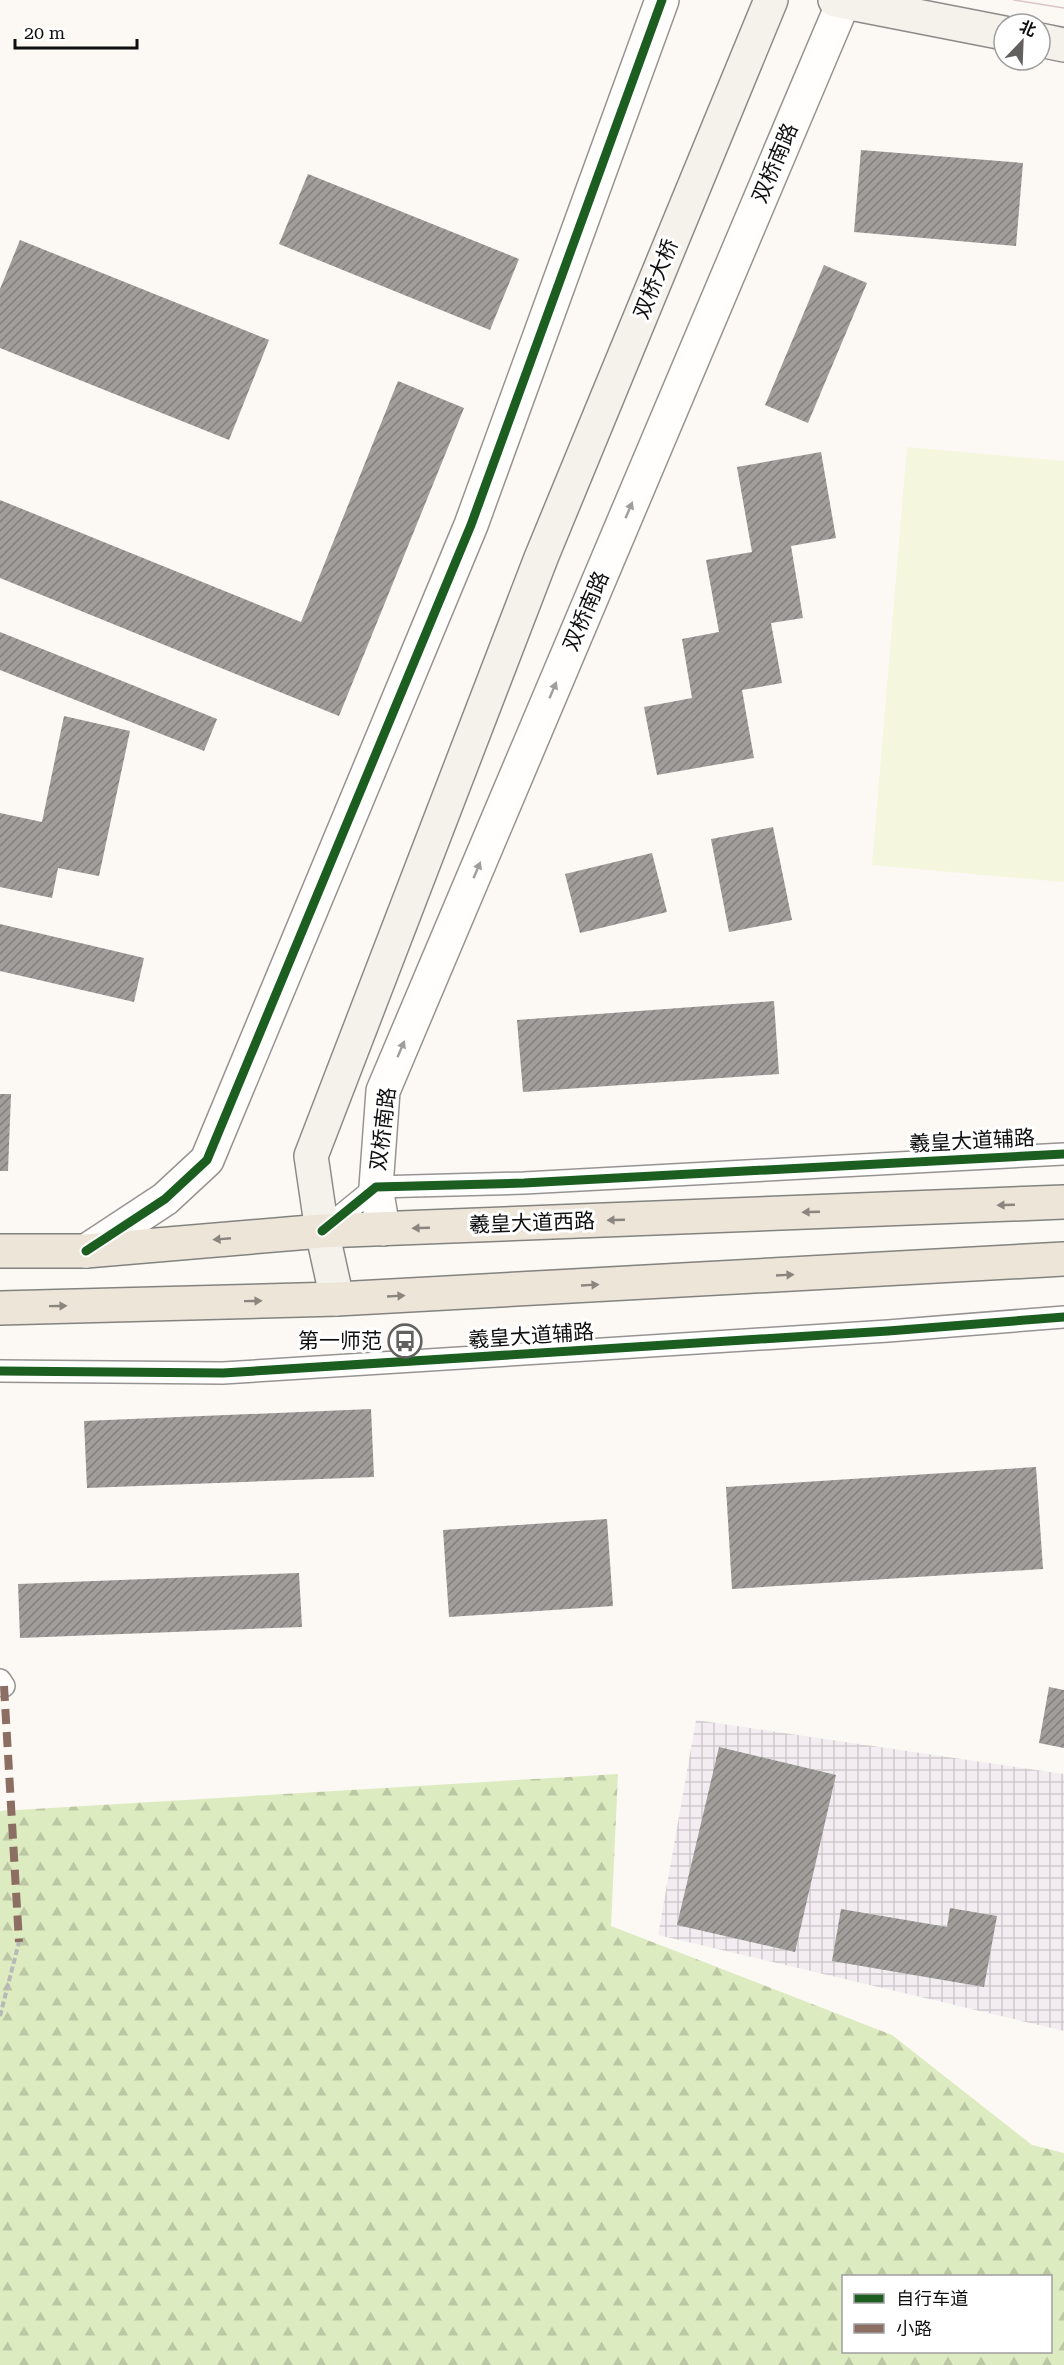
<svg xmlns="http://www.w3.org/2000/svg" width="1064" height="2365" viewBox="0 0 1064 2365" font-family="'Roboto Serif','Noto Sans SC',serif">
<defs>
<pattern id="industrial-grid" width="8" height="8" patternUnits="userSpaceOnUse" patternTransform="scale(1.5)"><rect width="8" height="8" fill="#f3edf1"/><path d="M0 4h8M4 0v8" fill="none" stroke="#cfcacd"/></pattern>
<pattern id="forest-firs" width="22" height="20" patternUnits="userSpaceOnUse" patternTransform="scale(1.5)"><rect width="22" height="20" fill="#ddebc0"/><path d="M5 1l3.5 6h-7zM16 11l3.5 6h-7z" fill="#bcc8a4"/></pattern>
<pattern id="building-hatch" width="6" height="6" patternUnits="userSpaceOnUse" patternTransform="scale(1.5)"><rect width="6" height="6" fill="#a09d9a"/><path d="M-1 1l2-2M0 6l6-6M5 7l2-2" fill="none" stroke="#817e7c"/></pattern>
</defs>
<rect width="100%" height="100%" fill="#fcf9f4"/>
<!-- industrial -->
<polygon fill="url(#industrial-grid)" points="696,1720 1064,1774 1064,2031 658,1935"/>
<!-- forest -->
<path fill="url(#forest-firs)" fill-rule="evenodd" d="M618 1774 611 1926 892 2035 1032 2145 1064 2153V2365H0V1811ZM844 2276H1050V2352H844Z"/>
<!-- pitch -->
<polygon fill="#f4f6dd" points="907,447 1064,461 1064,882 872,865"/>
<!-- building -->
<g fill="url(#building-hatch)">
<polygon points="861,150 1023,163 1016,246 854,232"/>
<polygon points="308,174 519,259 490,330 279,244"/>
<polygon points="20,240 269,340 229,440 0,348 0,289"/>
<polygon points="824,265 867,283 808,423 765,405"/>
<polygon points="398,381 464,408 339,716 0,578 0,500 301,622"/>
<polygon points="821,452 836,538 791,546 803,618 771,623 782,683 742,690 754,758 657,775 644,707 692,698 682,639 719,632 706,560 752,552 737,467"/>
<polygon points="0,632 217,719 204,751 0,670"/>
<polygon points="64,716 130,731 99,876 58,868 52,898 0,887 0,813 42,822"/>
<polygon points="773,827 792,920 729,932 711,839"/>
<polygon points="652,853 667,912 580,933 565,874"/>
<polygon points="0,924 144,958 134,1002 0,971"/>
<polygon points="774,1001 779,1074 523,1092 517,1020"/>
<polygon points="0,1094 11,1094 8,1171 0,1171"/>
<polygon points="371,1409 374,1477 87,1488 84,1421"/>
<polygon points="1036,1467 1043,1569 732,1589 726,1487"/>
<polygon points="607,1519 613,1606 449,1617 443,1530"/>
<polygon points="299,1573 302,1627 20,1638 18,1584"/>
<polygon points="1049,1687 1064,1690 1064,1748 1039,1743"/>
<polygon points="719,1747 836,1775 795,1952 677,1925"/>
<polygon points="950,1908 997,1916 984,1987 832,1961 841,1909 947,1927"/>
</g>
<g fill="none" stroke-linecap="round" stroke-linejoin="round">
<!-- service casing -->
<g stroke="#969492" stroke-width="24">
<g id="service">
<polyline points="322,1231 376,1187 524,1183 1064,1154"/>
<polyline points="0,1371 223,1373 888,1331 1064,1317"/>
<polyline points="0,1680 4,1686"/>
</g>
</g>
<!-- tertiary casing -->
<g stroke="#969492" stroke-width="36">
<g id="tertiary">
<polyline points="383,1229 376,1187 383,1091 843,3"/>
<polyline points="86,1251 165,1199 207,1160 471,525 662,0"/>
</g>
</g>
<!-- secondary casing -->
<g stroke="#8c8b89" stroke-width="36">
<g id="secondary">
<polyline points="835,0 1004,33"/>
<polyline points="1040,40 1064,45"/>
<polyline points="337,1299 322,1231 311,1156 541,558 771,0"/>
</g>
</g>
<!-- primary casing -->
<g stroke="#83827f" stroke-width="36">
<g id="primary">
<polyline points="0,1251 86,1251 322,1231 1064,1202"/>
<polyline points="0,1308 337,1299 1064,1259"/>
</g>
</g>
<!-- path -->
<polyline stroke="#b9b8b8" stroke-width="4" stroke-dasharray="6 3" stroke-linecap="butt" points="0,2016 19,1942"/>
<!-- service -->
<use href="#service" stroke="#fffefd" stroke-width="21"/>
<!-- tertiary -->
<use href="#tertiary" stroke="#fffefd" stroke-width="33"/>
<!-- secondary -->
<use href="#secondary" stroke="#f5f2eb" stroke-width="33"/>
<!-- primary -->
<use href="#primary" stroke="#eee5d9" stroke-width="33"/>
<!-- tram -->
<polyline stroke="#d9c4c8" stroke-width="1.5" points="1014,0 1064,8"/>
<!-- quiet -->
<polyline stroke="#8d6e63" stroke-width="8" stroke-dasharray="15 8" stroke-linecap="butt" points="4,1686 19,1942"/>
<!-- cycleway casing -->
<g stroke="#fff" stroke-width="13">
<g id="cycleway">
<polyline points="322,1231 376,1187 524,1183 1064,1154"/>
<polyline points="86,1251 165,1199 207,1160 471,525 662,0"/>
<polyline points="0,1371 223,1373 888,1331 1064,1317"/>
</g>
</g>
<!-- cycleway -->
<use href="#cycleway" stroke="#1b5e20" stroke-width="9"/>
</g>
<!-- one-way arrows -->
<defs><path id="oneway-solid" d="M-6-.8H1V-3.2L6.5 0L1 3.2V.8H-6Z" transform="scale(1.5)"/></defs>
<g fill="#9f9e9e">
<use href="#oneway-solid" transform="translate(629 510) rotate(-67)"/>
<use href="#oneway-solid" transform="translate(553 690) rotate(-67)"/>
<use href="#oneway-solid" transform="translate(477 870) rotate(-67)"/>
<use href="#oneway-solid" transform="translate(401 1049) rotate(-67)"/>
</g>
<g fill="#8a857e">
<use href="#oneway-solid" transform="translate(1006 1205) rotate(178)"/>
<use href="#oneway-solid" transform="translate(811 1212) rotate(178)"/>
<use href="#oneway-solid" transform="translate(616 1220) rotate(178)"/>
<use href="#oneway-solid" transform="translate(421 1228) rotate(178)"/>
<use href="#oneway-solid" transform="translate(222 1239) rotate(175)"/>
<use href="#oneway-solid" transform="translate(785 1275) rotate(-3)"/>
<use href="#oneway-solid" transform="translate(590 1285) rotate(-3)"/>
<use href="#oneway-solid" transform="translate(396 1296) rotate(-3)"/>
<use href="#oneway-solid" transform="translate(253 1301) rotate(-1)"/>
<use href="#oneway-solid" transform="translate(58 1306) rotate(-1)"/>
</g>
<!-- icons -->
<defs>
<g id="bus-ring" transform="scale(1.725)"><circle r="9.5" fill="#fff" stroke="#62615f" stroke-width="1.5"/><path d="M-5-6H5V4H4V6H2V4H-2V6H-4V4H-5ZM-3.5-4V0h7V-4ZM-3.5 1.2v1.5H-2V1.2ZM2 1.2v1.5H3.5V1.2Z" fill="#62615f"/></g>
</defs>
<g fill-rule="evenodd">
<use href="#bus-ring" x="405" y="1341"/>
</g>
<g text-anchor="middle" stroke-width="6" stroke-linejoin="round" paint-order="stroke">
<!-- street labels -->
<g font-size="21" fill="#0f0f0f" stroke="#fff">
<text transform="translate(775 163) rotate(-67)" y="7">双桥南路</text>
<text transform="translate(656 279) rotate(-68)" y="7">双桥大桥</text>
<text transform="translate(586 611) rotate(-67)" y="7">双桥南路</text>
<text transform="translate(383 1129) rotate(-83)" y="7">双桥南路</text>
<text transform="translate(972 1141) rotate(-3)" y="7">羲皇大道辅路</text>
<text transform="translate(532 1223) rotate(-2)" y="7">羲皇大道西路</text>
<text transform="translate(531 1336) rotate(-4)" y="7">羲皇大道辅路</text>
</g>
<!-- poi labels -->
<g font-size="21" fill="#0f0f0f" stroke="#fff" text-anchor="end">
<text x="382" y="1348">第一师范</text>
</g>
</g>
<!-- legend -->
<rect x="842" y="2275" width="210" height="78" fill="#ffffff" stroke="#9f9f9f" stroke-width="1.5"/>
<rect x="854" y="2294" width="30" height="9" fill="#1b5e20" stroke="#9f9f9f" stroke-width="1.5"/>
<text x="896" y="2305" font-size="18" fill="#0f0f0f">自行车道</text>
<rect x="854" y="2324" width="30" height="9" fill="#8d6e63" stroke="#9f9f9f" stroke-width="1.5"/>
<text x="896" y="2335" font-size="18" fill="#0f0f0f">小路</text>
<!-- north arrow -->
<g transform="translate(1022 42) rotate(23)"><circle r="28" fill="#ffffff" stroke="#9f9f9f" stroke-width="1.5"/>
<path d="M0-4.5L10 22L0 15L-10 22Z" fill="#62615f"/>
<text y="-9" font-size="16" font-weight="bold" text-anchor="middle" fill="#0f0f0f">北</text>
</g>
<!-- scale -->
<path d="M15 39v9h122v-9" fill="none" stroke="#0f0f0f" stroke-width="3"/>
<text x="24" y="39" font-size="18" fill="#0f0f0f" stroke="#ffffff" stroke-width="4.5" paint-order="stroke">20 m</text>
</svg>
